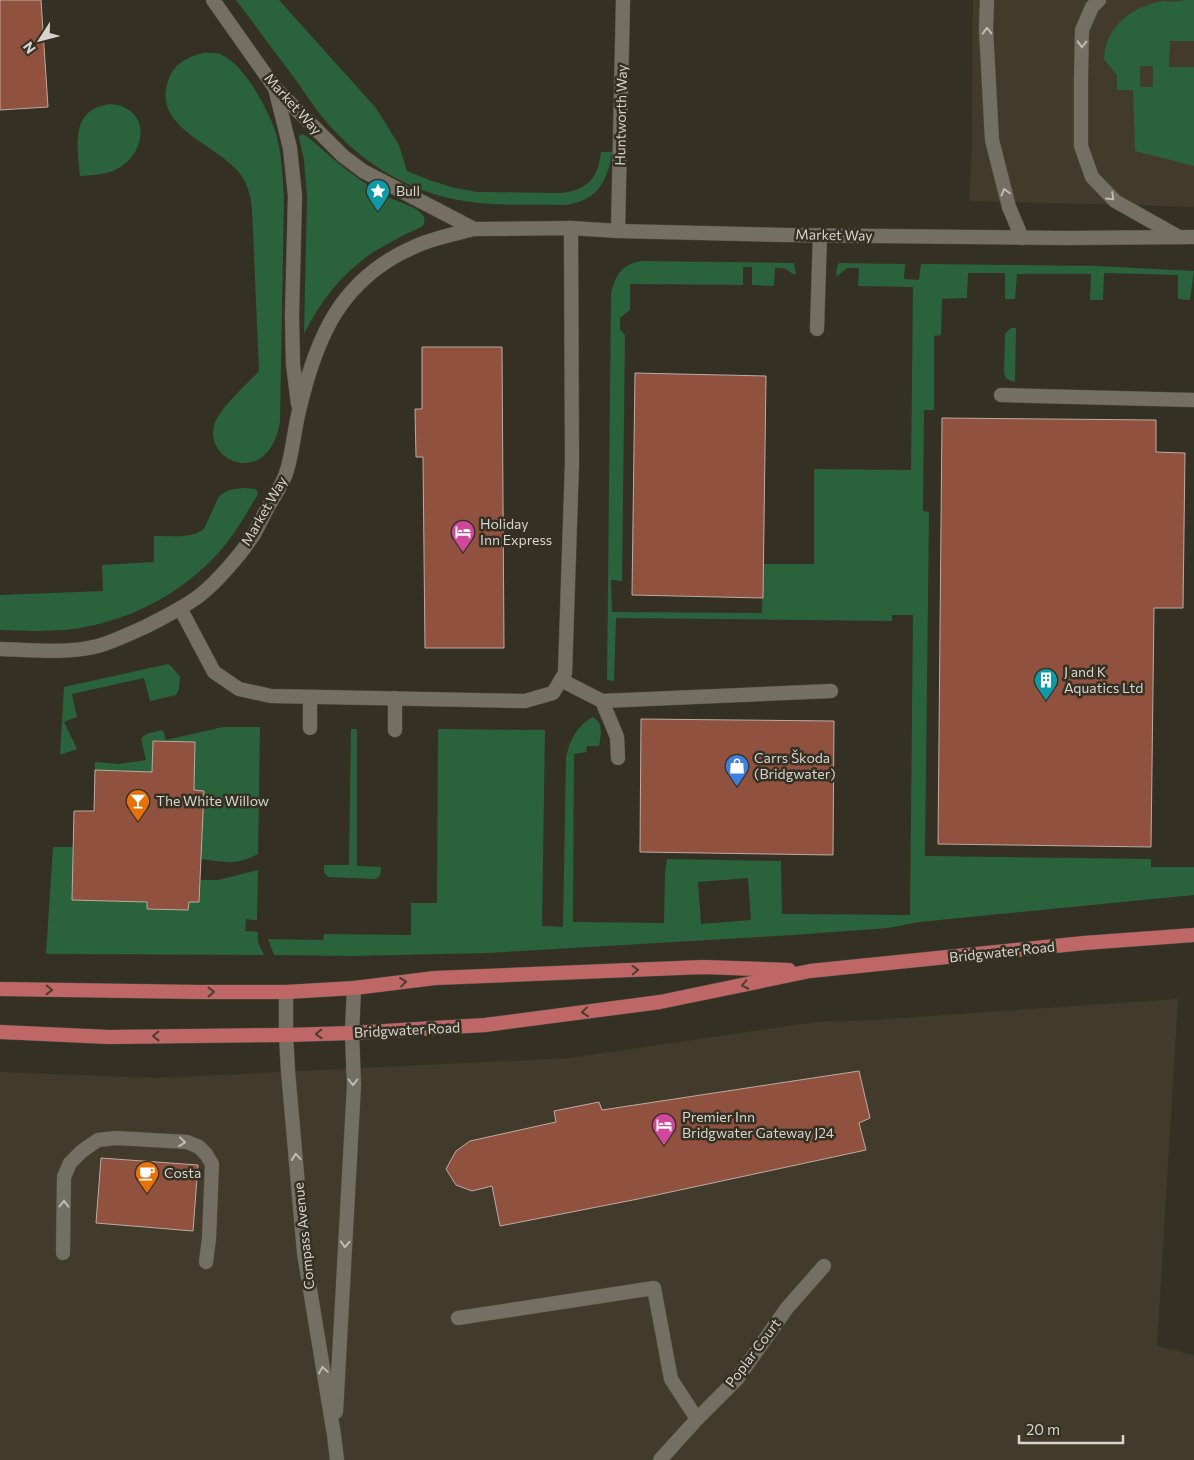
<svg xmlns="http://www.w3.org/2000/svg" width="1194" height="1460" viewBox="0 0 1194 1460" font-family="Commissioner,sans-serif">
<rect width="100%" height="100%" fill="#353024"/>
<!-- built -->
<g fill="#423b2b">
<polygon points="973,0 1194,0 1194,207 969,201 972,149"/>
<polygon points="1178,999 1157,1346 1194,1355 1194,1460 0,1460 0,1072 157,1078 569,1058 816,1022 872,1020"/>
</g>
<!-- green -->
<g fill="#2a623c" fill-rule="evenodd">
<path d="M236 0H279L376 108 399 145 407 171 432 181 455 188 478 192 561 193C588 190 598 178 601 152H612C608 182 596 202 564 205 528 204 490 207 454 199 403 189 357 159 324 119 313 106 303 90 293 76 274 51 255 25 236 0Z"/>
<path d="M1185 0H1194V41H1170L1169 67H1194V166L1135 151 1133 90H1117V75L1104 59C1105 53 1105 45 1108 40 1116 19 1141 4 1163 1 1170 1 1179 2 1185 0ZM1140 66H1153V87H1140Z"/>
<path d="M203 53C209 53 216 52 222 55 245 65 271 114 277 137 282 158 283 179 284 199L280 421C269 492 198 460 216 420 224 404 246 385 259 371L252 208C250 193 247 181 237 170 212 142 148 125 170 76 176 63 189 56 203 53Z"/>
<path d="M110 104C152 107 148 155 115 170 104 175 92 175 80 176 78 146 69 110 110 104Z"/>
<path d="M302 134 308 137C334 160 359 182 390 198 399 202 429 210 424 223 423 226 422 227 419 228 414 231 407 233 402 236 393 241 384 246 375 251 343 272 321 300 304 334L307 196 304 160 299 138V136Z"/>
<path d="M642 261 794 263 796 275C786 272 789 267 775 268L774 286 752 285V267H743V285L630 284V310L620 318V329L625 335 622 581 611 580 612 612 762 613 763 564H814V469L911 470 913 287 858 286 859 268H847L836 277 837 267 839 263 905 264 904 279 919 280 921 264 1096 266 1194 271 1190 300 1178 299V275L1104 273 1103 300H1090L1091 274H1017L1015 299H1005V273H968L967 298 942 299 941 335 934 336V410H924L923 511 929 512 925 856 1151 859V867H1194V895L919 922 888 928 793 935 488 953 351 956 274 955 268 939 323 940 324 934 411 935V903H437L438 729 545 730 542 926 563 927 566 757C570 740 577 725 593 717 604 724 601 734 599 746H587L586 752 574 754 573 922 664 923 665 872 667 859 781 861 782 914 910 915 913 615H892V621L616 618 614 681 607 680 611 294C615 275 622 264 642 261ZM748 878 751 920 701 924 698 882Z"/>
<path d="M1011 328H1016L1015 382C1008 380 1004 378 1004 371L1005 334Z"/>
<path d="M245 488 255 489 257 491 258 494C246 514 235 534 220 551 184 592 133 619 80 628 54 632 26 631 0 630V595L103 591 102 565 154 562V536C170 536 191 539 204 529L218 498C225 489 234 489 245 488Z"/>
<polygon points="168,664 172,667 180,677 179,689 176,695 150,701 144,678 72,694 77,717 64,722 77,749 60,755 64,687"/>
<path d="M223 727H260L258 854C235 866 226 862 201 859L204 791 194 790 195 742 153 741 152 772 95 770V762L119 764 146 760 141 739C145 732 156 732 163 730L166 740Z"/>
<path d="M351 729H357V866L381 867C381 873 381 876 375 879L328 877 324 872V865H349Z"/>
<polygon points="53,847 73,847 72,899 147,902 147,909 188,910 189,902 199,902 200,880 218,880 258,870 257,920 246,919 245,931 258,932 258,942 264,955 46,954"/>
</g>
<!-- building -->
<g fill="#90523e" stroke="#bbaba6">
<polygon points="0,0 41,0 48,107 0,110"/>
<polygon points="422,347 502,347 504,648 425,648 423,457 416,457 415,409 422,409"/>
<polygon points="635,373 766,376 763,598 632,595"/>
<polygon points="942,418 1156,420 1156,452 1185,453 1183,608 1154,608 1151,847 938,844"/>
<polygon points="641,719 834,721 833,855 640,852"/>
<polygon points="153,741 195,742 194,790 204,791 199,902 189,902 188,910 147,909 147,902 72,900 74,811 94,811 95,770 152,772"/>
<polygon points="859,1071 870,1118 859,1123 866,1150 638,1199 500,1226 492,1186 472,1191 456,1185 446,1169 456,1151 470,1141 556,1122 554,1111 599,1102 602,1110"/>
<polygon points="101,1158 198,1165 193,1231 96,1223"/>
</g>
<g fill="none" stroke-linecap="round" stroke-linejoin="round">
<!-- service casing -->
<g stroke="#504d43" stroke-width="15">
<g id="service">
<polyline points="987,0 986,29 992,140 1009,207 1022,238"/>
<polyline points="1099,0 1092,7 1082,30 1081,79 1081,146 1092,177 1115,201 1179,237"/>
<polyline points="275,88 290,148 295,196 292,316 293,364 298,404"/>
<polyline points="817,329 820,235"/>
<polyline points="1001,395 1194,400"/>
<polyline points="180,608 214,672 239,689 271,696 525,701 553,693 565,673 572,463 571,228"/>
<path d="M0 649C32 650 67 654 98 646 115 641 131 633 147 626 164 617 183 608 199 596 217 582 242 553 254 534 259 525 263 516 268 507 274 496 284 483 287 470 293 451 294 430 299 411 316 337 341 278 416 246 434 238 454 234 474 229L363 171 343 156 275 88 213 0"/>
<polyline points="561,680 602,701 831,691"/>
<polyline points="310,697 310,728"/>
<polyline points="395,698 395,730"/>
<polyline points="602,701 617,737 618,758"/>
<polyline points="63,1253 64,1177 70,1163 82,1151 98,1140 116,1138 187,1142 199,1147 206,1154 212,1164 209,1239 206,1262"/>
<polyline points="458,1318 654,1288 671,1379 697,1419"/>
</g>
</g>
<!-- minor casing -->
<g stroke="#504d43" stroke-width="15">
<g id="minor">
<polyline points="474,229 571,228 618,231 786,235 1065,238 1194,237"/>
<polyline points="618,231 623,0"/>
<polyline points="286,992 286,1035 288,1071 304,1253 334,1435 337,1460"/>
<polyline points="336,1412 354,1085 352,1033 354,988"/>
<polyline points="660,1460 697,1419 737,1379 787,1308 824,1266"/>
</g>
</g>
<!-- primary casing -->
<g stroke="#504d43" stroke-width="15">
<g id="primary">
<polyline points="0,989 199,992 286,992 354,988 435,978 703,967 789,970"/>
<polyline points="0,1032 109,1037 286,1035 352,1033 485,1025 660,1002 810,971 1084,943 1194,935"/>
</g>
</g>
<!-- service -->
<use href="#service" stroke="#746f62" stroke-width="14"/>
<!-- minor -->
<use href="#minor" stroke="#746f62" stroke-width="14"/>
<!-- primary -->
<use href="#primary" stroke="#bf6766" stroke-width="14"/>
</g>
<!-- one-way arrows -->
<defs><path id="oneway-chevron" d="M-2-3.5L2.5 0L-2 3.5" fill="none" stroke-width="1.6" stroke-linecap="round" stroke-linejoin="round" transform="scale(1.25)"/></defs>
<g stroke="#bebbb2">
<use href="#oneway-chevron" transform="translate(987 31) rotate(-91)"/>
<use href="#oneway-chevron" transform="translate(1082 44) rotate(92)"/>
<use href="#oneway-chevron" transform="translate(1005 192) rotate(-105)"/>
<use href="#oneway-chevron" transform="translate(1111 197) rotate(44)"/>
<use href="#oneway-chevron" transform="translate(353 1082) rotate(90)"/>
<use href="#oneway-chevron" transform="translate(182 1142) rotate(6)"/>
<use href="#oneway-chevron" transform="translate(296 1157) rotate(-95)"/>
<use href="#oneway-chevron" transform="translate(64 1204) rotate(-89)"/>
<use href="#oneway-chevron" transform="translate(345 1244) rotate(93)"/>
<use href="#oneway-chevron" transform="translate(323 1370) rotate(-99)"/>
</g>
<g stroke="#513b31">
<use href="#oneway-chevron" transform="translate(635 970) rotate(-2)"/>
<use href="#oneway-chevron" transform="translate(403 982) rotate(-7)"/>
<use href="#oneway-chevron" transform="translate(745 985) rotate(168)"/>
<use href="#oneway-chevron" transform="translate(49 990) rotate(1)"/>
<use href="#oneway-chevron" transform="translate(211 992)"/>
<use href="#oneway-chevron" transform="translate(585 1012) rotate(173)"/>
<use href="#oneway-chevron" transform="translate(319 1034) rotate(178)"/>
<use href="#oneway-chevron" transform="translate(156 1036) rotate(179)"/>
</g>
<!-- icons -->
<defs>
<g id="sight-pin" transform="scale(1.25)"><path d="M0 17L-7.5 6A9.5 9.5 0 1 1 7.5 6Z" fill="#0f9aa8" stroke="#353024"/><path d="M0-6L1.8-2.2L6-1.7L2.9 1.2L3.7 5.4L0 3.3L-3.7 5.4L-2.9 1.2L-6-1.7L-1.8-2.2Z" fill="#fff"/></g>
<g id="hotel-pin" transform="scale(1.25)"><path d="M0 17L-7.5 6A9.5 9.5 0 1 1 7.5 6Z" fill="#d1479c" stroke="#353024"/><path d="M-6-4.5h1.5V1H6V5H4.5V3h-9V5H-6ZM-4 0a1.8 1.8 0 1 1 3.6 0ZM.5 0V-2.5h3Q6-2.5 6 0Z" fill="#fff"/></g>
<g id="building-pin" transform="scale(1.25)"><path d="M0 17L-7.5 6A9.5 9.5 0 1 1 7.5 6Z" fill="#0f9aa8" stroke="#353024"/><path d="M-4-6H4V6H1V3H-1V6H-4ZM-2.5-4.3h1.7v1.8h-1.7ZM.8-4.3h1.7v1.8H.8ZM-2.5-1h1.7V.8h-1.7ZM.8-1h1.7V.8H.8Z" fill="#fff"/></g>
<g id="shop-pin" transform="scale(1.25)"><path d="M0 17L-7.5 6A9.5 9.5 0 1 1 7.5 6Z" fill="#3f7fe0" stroke="#353024"/><path d="M-5-2.5h2.3a2.7 3.5 0 0 1 5.4 0H5L5.5 6h-11ZM-1.5-2.5h3a1.5 2.3 0 0 0-3 0Z" fill="#fff"/></g>
<g id="bar-pin" transform="scale(1.25)"><path d="M0 17L-7.5 6A9.5 9.5 0 1 1 7.5 6Z" fill="#e8710a" stroke="#353024"/><path d="M-6-5H6L.8 .8V4.5H3.5V6h-7V4.5H-.8V.8Z" fill="#fff"/></g>
<g id="cafe-pin" transform="scale(1.25)"><path d="M0 17L-7.5 6A9.5 9.5 0 1 1 7.5 6Z" fill="#e8710a" stroke="#353024"/><path d="M-5.5-4.5H6V0H3Q3 3.5 0 3.5H-2.5Q-5.5 3.5-5.5 0ZM3-3.2v2h1.7v-2ZM-6 4.5H4V6H-6Z" fill="#fff"/></g>
</defs>
<g fill-rule="evenodd">
<use href="#sight-pin" x="378" y="191"/>
<use href="#hotel-pin" x="463" y="532"/>
<use href="#building-pin" x="1046" y="680"/>
<use href="#shop-pin" x="737" y="766"/>
<use href="#bar-pin" x="138" y="801"/>
<use href="#hotel-pin" x="664" y="1125"/>
<use href="#cafe-pin" x="147" y="1173"/>
</g>
<g text-anchor="middle" stroke-width="5" stroke-linejoin="round" paint-order="stroke">
<!-- street labels -->
<g font-size="14" fill="#d7d4cd" stroke="#353024">
<text transform="translate(293 104) rotate(48)" y="5">Market Way</text>
<text transform="translate(621 115) rotate(-89)" y="5">Huntworth Way</text>
<text transform="translate(834 235) rotate(1)" y="5">Market Way</text>
<text transform="translate(264 511) rotate(-60)" y="5">Market Way</text>
<text transform="translate(1002 952) rotate(-6)" y="5">Bridgwater Road</text>
<text transform="translate(407 1030) rotate(-3)" y="5">Bridgwater Road</text>
<text transform="translate(304 1236) rotate(-96)" y="5">Compass Avenue</text>
<text transform="translate(753 1353) rotate(-53)" y="5">Poplar Court</text>
</g>
<!-- poi labels -->
<g font-size="14" fill="#d7d4cd" stroke="#353024" text-anchor="start">
<text x="396" y="196">Bull</text>
<text x="480" y="529">Holiday<tspan x="480" dy="16">Inn Express</tspan></text>
<text x="1064" y="677">J and K<tspan x="1064" dy="16">Aquatics Ltd</tspan></text>
<text x="754" y="763">Carrs Škoda<tspan x="754" dy="16">(Bridgwater)</tspan></text>
<text x="156" y="806">The White Willow</text>
<text x="682" y="1122">Premier Inn<tspan x="682" dy="16">Bridgwater Gateway J24</tspan></text>
<text x="164" y="1178">Costa</text>
</g>
</g>
<!-- north arrow -->
<g transform="translate(40 40) rotate(234)" stroke="#353024" stroke-width="4" paint-order="stroke">
<path d="M0-4L9 19L0 12L-9 19Z" fill="#d7d4cd"/>
<text y="-8" font-size="14" font-weight="bold" text-anchor="middle" fill="#d7d4cd">N</text>
</g>
<!-- scale -->
<path d="M1019 1435v8h104v-8" fill="none" stroke="#d7d4cd" stroke-width="2.5"/>
<text x="1026" y="1435" font-size="15" fill="#d7d4cd" stroke="#353024" stroke-width="4" paint-order="stroke">20 m</text>
</svg>
